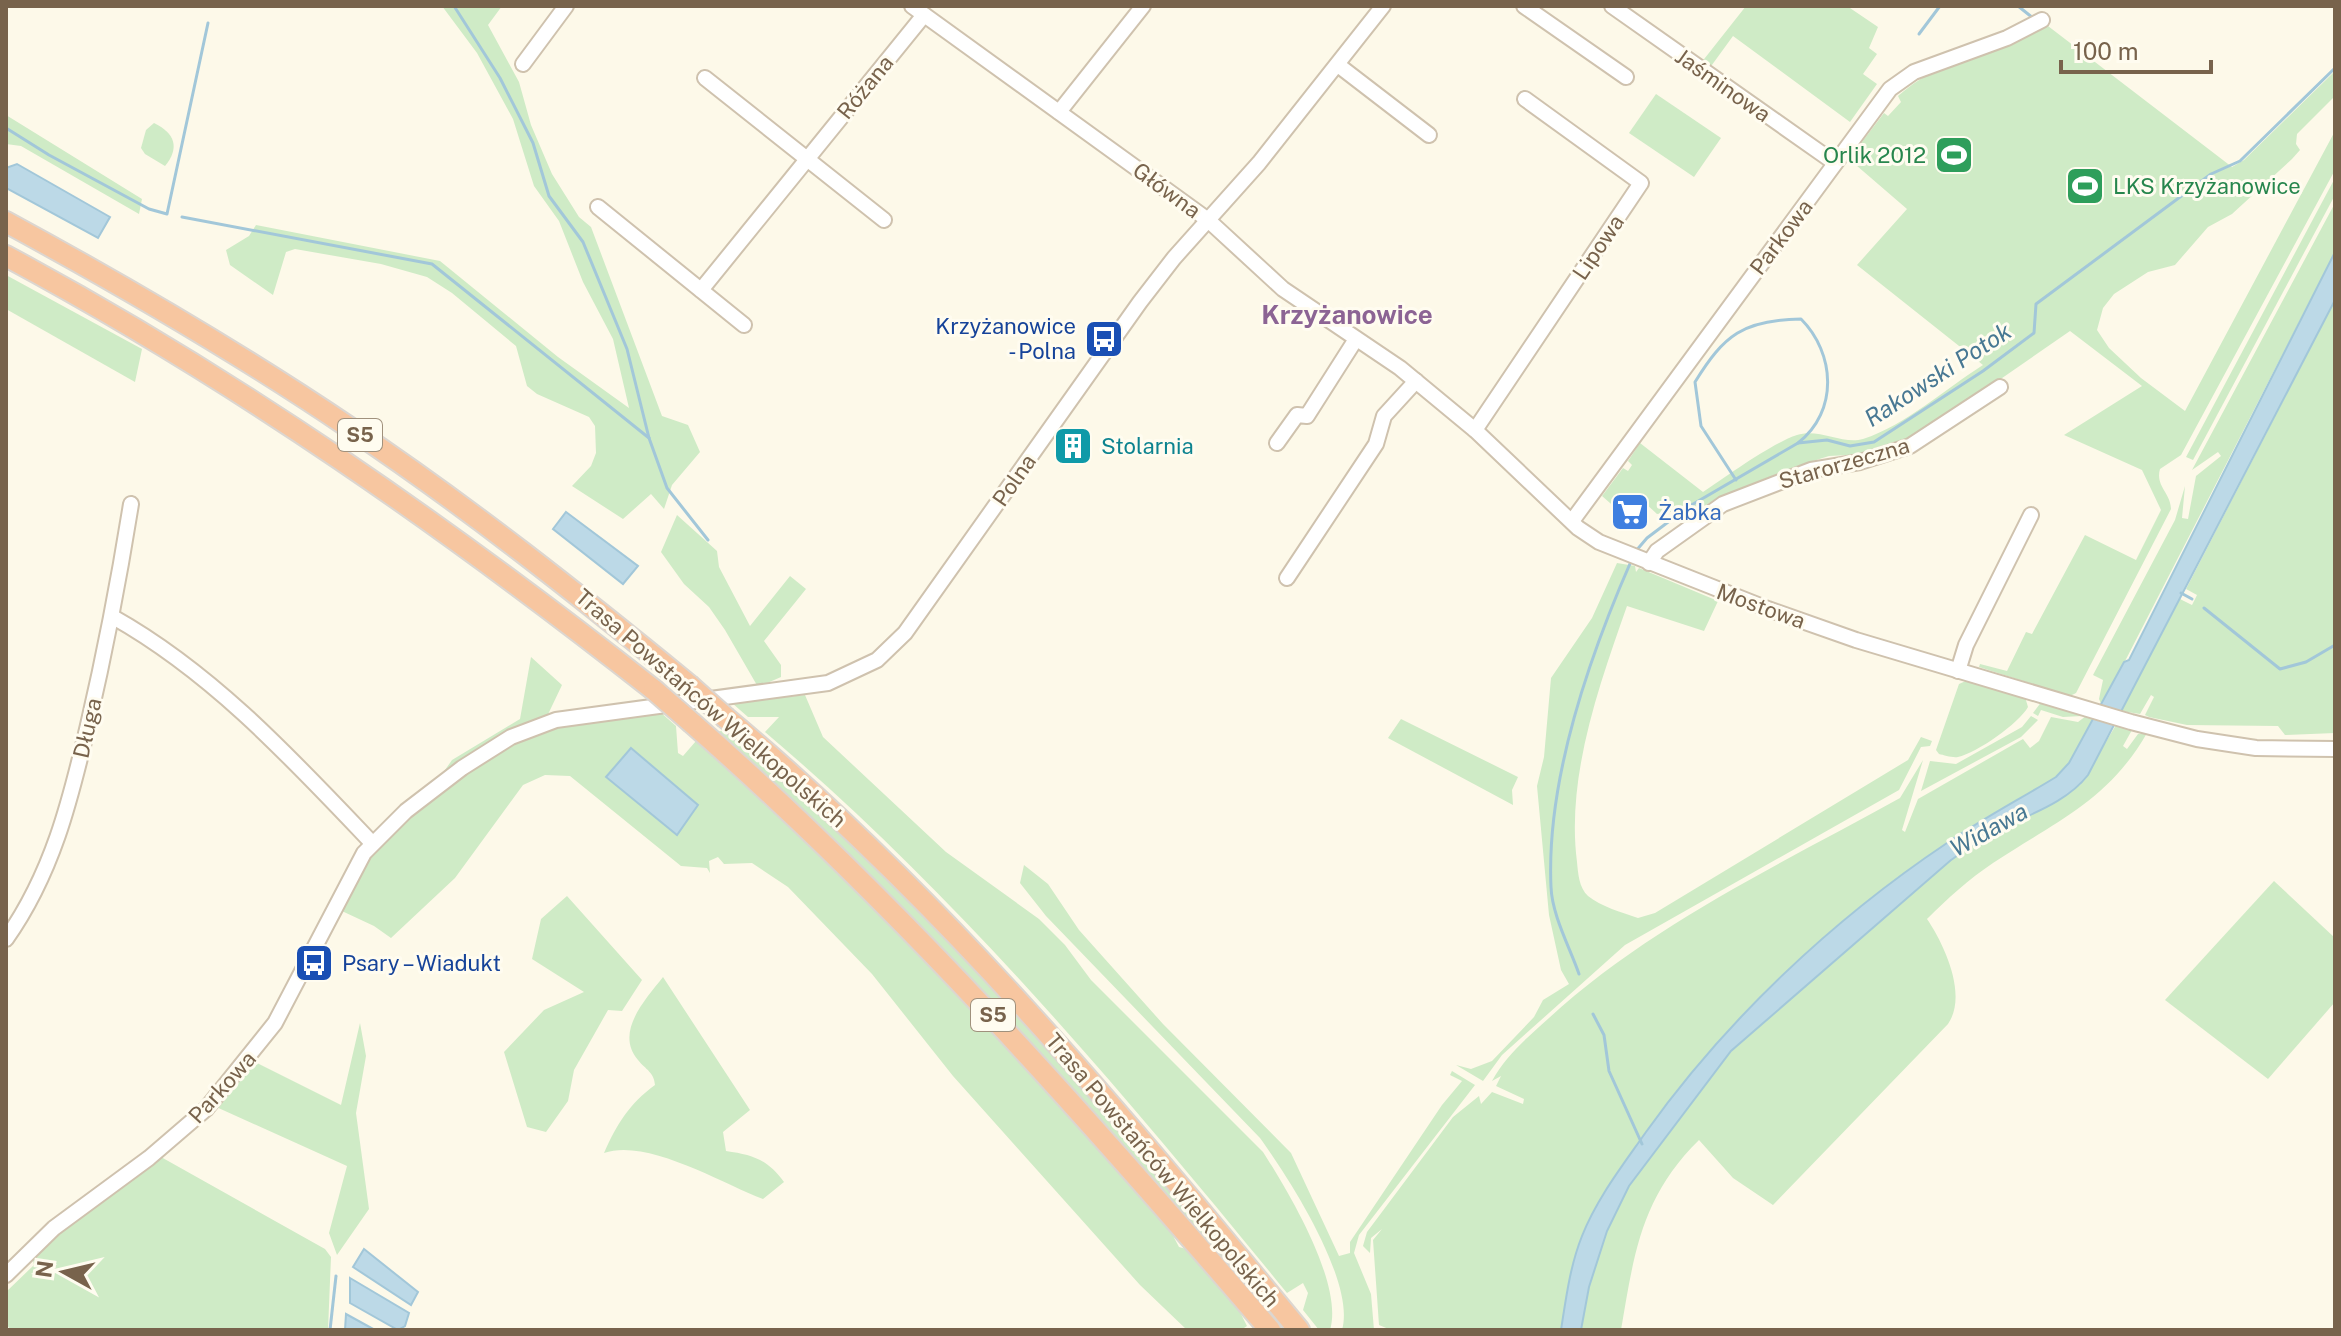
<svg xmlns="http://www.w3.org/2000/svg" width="2341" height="1336" viewBox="0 0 2341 1336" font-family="'Public Sans',sans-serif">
<rect width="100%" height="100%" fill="#fdf9e9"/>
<!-- green -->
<g fill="#cfebc6">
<polygon points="442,6 502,6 488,25 519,82 531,125 552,174 579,217 591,227 662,416 688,425 700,452 672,485 664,509 651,494 623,519 572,486 591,466 596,453 595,426 589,417 537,394 527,386 516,346 452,293 427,277 381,264 295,249 286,252 273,295 230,265 226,250 249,236 256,225 440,261 558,357 629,408 613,339 583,282 559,221 534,186 513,119 477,53"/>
<polygon points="1746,6 1847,6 1878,27 1869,48 1877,54 1863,74 1877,84 1850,122 1733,36 1709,69 1701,63"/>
<path d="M2048 26 2232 167 2244 160 2335 71V96L2297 134 2296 144 2300 150 2292 159 2232 214 2208 227 2175 265 2148 272 2114 294 2103 308 2097 330 2109 348 2141 378 2185 411 2335 131V170L2181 455 2160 469C2155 486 2171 493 2171 509L2076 693 2070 696 1979 667 1980 664 2007 671 2026 632 2032 634 2085 535 2136 560 2161 510 2142 470 2064 435 2142 386 2070 331 1908 443 1870 454 1829 456 1797 466 1717 498 1687 517 1677 511 1657 514 1644 502 1638 509 1627 499 1618 510 1602 496 1623 468 1628 471 1632 465 1628 461 1640 443 1703 492C1727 476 1770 444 1797 435 1819 428 1843 445 1863 439 1906 425 1945 389 1983 365L1857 265 1907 209 1849 159 1884 113 1888 116 1901 102 1898 96C1940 60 1997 44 2048 26Z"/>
<polygon points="1656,94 1721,138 1694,177 1629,133"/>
<polygon points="6,115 142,199 139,214 21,146 6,144"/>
<path d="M154 123C175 133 180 148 165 166L145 154 141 148 146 130Z"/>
<polygon points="2335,178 2335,195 2193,460 2186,457"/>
<polygon points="2335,203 2335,252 2102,706 2099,699 2103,680 2093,675 2175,520 2185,486 2182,518 2188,519 2196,476 2221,456 2218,452 2192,470"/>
<polygon points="6,275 142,349 135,382 6,309"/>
<polygon points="2335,300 2335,733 2285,735 2278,726 2187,725 2149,717 2145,715 2154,697 2151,695 2140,714 2121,711 2180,599 2192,605 2197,595 2186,589"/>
<polygon points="677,515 717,551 719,567 750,626 790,576 806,589 764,641 781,665 781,677 758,687 725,630 709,607 684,584 661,552"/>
<path d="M1617 563 1635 566 1636 572 1639 568 1718 601 1704 631 1627 606C1599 686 1566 777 1577 862 1578 873 1579 888 1588 896 1600 906 1623 913 1638 918L1655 913 1908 760 1921 737 1932 741 1930 746 1921 747 1899 790 1625 945 1502 1055 1483 1081 1456 1065 1471 1069 1492 1061 1534 1017 1543 1000 1569 984 1561 970 1549 915 1537 786 1544 757 1551 678 1592 618Z"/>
<polygon points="531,657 562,685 541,729 659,711 676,726 678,753 683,756 696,741 891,921 1027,1063 1170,1230 1179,1247 1186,1249 1240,1312 1247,1326 1241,1330 1187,1330 1140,1285 953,1076 872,974 788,887 752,863 724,864 718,857 709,861 710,873 707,868 681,866 570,776 545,775 523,785 455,878 391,938 374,926 329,905 349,868 438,780 452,760 520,719"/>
<path d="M1968 680 2025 697 2028 707C2019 723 1977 753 1958 757 1952 758 1944 755 1939 754L1936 750 1959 684Z"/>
<path d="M805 695 823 737 946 852 1039 919 1065 945 1091 980 1263 1152C1288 1191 1344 1284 1330 1330H1319L1303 1310 1308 1293 1303 1283 1287 1293C1126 1096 960 897 765 732L779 717H748L732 703Z"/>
<polygon points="2042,701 2083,713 2082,716 2063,717 2041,710 2038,716 2033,713"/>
<polygon points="2031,716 2038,720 2021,737 1921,791 1930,761 1956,764 2022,727"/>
<path d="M2086 716 2095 719 2069 763 2056 777C2020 799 1982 819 1947 843 1832 920 1726 1020 1646 1132 1623 1165 1597 1198 1582 1236 1570 1266 1566 1298 1561 1330H1391L1379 1325 1373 1240 1382 1229 1371 1238 1370 1253 1363 1246 1367 1232 1453 1117 1479 1096 1481 1104 1492 1092 1523 1104 1524 1099 1496 1086 1501 1076 1492 1081C1506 1055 1527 1038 1549 1018 1650 925 1781 864 1900 798L1923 760 1902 830 1905 832 1918 799 2023 739 2030 748 2039 741 2051 717 2078 722Z"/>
<polygon points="1401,719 1518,777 1512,790 1513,805 1388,738"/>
<path d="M2116 725 2132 730 2123 746 2127 749 2138 734 2147 733C2108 801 2055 822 1993 863 1969 879 1948 898 1927 919 1944 944 1968 995 1948 1024L1773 1205 1733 1178 1699 1140C1641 1197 1634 1254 1621 1330H1581L1589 1287 1607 1231 1629 1186 1731 1051 1950 860 1986 836 2080 785Z"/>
<path d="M731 728C826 817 921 903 1009 999 1101 1099 1187 1208 1273 1314L1271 1317C1097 1111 914 914 714 733Z"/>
<path d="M1024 865 1048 884 1079 930 1163 1024 1291 1153 1339 1256 1350 1253V1242L1442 1105 1462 1081 1450 1075 1452 1071 1475 1085 1359 1235 1354 1253 1371 1294 1374 1330H1342C1356 1282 1289 1178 1260 1138L1046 916 1020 883Z"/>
<polygon points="2274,881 2335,938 2335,1002 2268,1079 2165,1000"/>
<polygon points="567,896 642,980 622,1011 608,1010 574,1070 568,1101 546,1132 527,1127 504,1052 544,1010 584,992 532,959 541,919"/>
<path d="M663 977 750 1110 723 1132 726 1151C753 1155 767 1159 784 1182L763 1199C721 1183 647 1138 604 1153 617 1124 629 1104 655 1085 654 1072 646 1070 638 1060 614 1032 646 999 663 977Z"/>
<polygon points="360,1023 366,1056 356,1113 369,1209 337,1255 329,1233 347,1166 214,1106 253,1061 341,1105"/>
<polygon points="161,1157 325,1249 331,1257 328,1330 11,1330 6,1324 6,1292 34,1265 32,1255"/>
</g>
<!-- water -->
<g fill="#bcd9e7" stroke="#a2c7d9" stroke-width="2">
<polygon points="17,164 110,217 98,238 6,188 6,168"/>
<path d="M2335 252V300L2088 775C2064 806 2020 817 1987 836 1974 843 1963 852 1951 860L1731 1051 1629 1186 1607 1231 1589 1287 1581 1330H1561C1566 1298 1570 1266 1582 1236 1597 1198 1623 1165 1646 1132 1726 1020 1832 920 1947 843 1982 819 2020 799 2056 777L2069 763 2124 662 2129 660Z"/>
<polygon points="566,512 638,566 623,584 553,529"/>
<polygon points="631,748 698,805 677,835 606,777"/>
<polygon points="364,1249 418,1292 411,1305 353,1267"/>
<polygon points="350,1278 409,1313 405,1326 398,1330 350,1303"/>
<polygon points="346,1314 375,1330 345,1330"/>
</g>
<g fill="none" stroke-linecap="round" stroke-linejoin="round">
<!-- stream -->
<g stroke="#a2c7d9" stroke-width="3">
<polyline points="454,6 500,78 533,143 549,196 583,242 627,349 649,438 667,488 708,540"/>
<polyline points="2018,6 2033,18"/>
<polyline points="1919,34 1940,6"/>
<polyline points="6,128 49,155 149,209 167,214 208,23"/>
<polyline points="182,217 432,264 649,438"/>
<path d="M1736 480 1701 426 1695 382C1724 335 1743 320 1801 319 1835 353 1839 411 1798 443"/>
<polyline points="1635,552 1647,538 1688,507 1798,443 1827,440 1850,446 1874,442 1983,371 2034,333 2036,304 2211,174 2240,161 2335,68"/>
<polyline points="2181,593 2192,599"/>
<polyline points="2204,608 2280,669 2306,662 2335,645"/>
<path d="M1579 974C1570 948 1552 915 1551 887 1546 779 1589 657 1632 559"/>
<polyline points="1593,1014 1604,1035 1609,1071 1642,1144"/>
<polyline points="330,1330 336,1276"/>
</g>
<!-- minor casing -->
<g stroke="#cfc2ae" stroke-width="18">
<g id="minor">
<polyline points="912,6 1208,220 1283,289 1400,368 1475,430 1578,528 1599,542 1768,609 1856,640 2131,722 2197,739 2256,748 2335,749"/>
<polyline points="1524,6 1626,77"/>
<polyline points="1612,6 1835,163"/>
<polyline points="523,64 566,6"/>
<polyline points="1338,65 1429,135"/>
<polyline points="705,78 884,220"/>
<polyline points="1059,112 1143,6"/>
<polyline points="598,207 744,325"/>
<polyline points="701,290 924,15"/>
<polyline points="1475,430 1641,183 1525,99"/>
<polyline points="1277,443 1297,415 1307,416 1356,339"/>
<polyline points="1572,521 1890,89 1914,72 2007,38 2042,20"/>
<polyline points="1649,563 1657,551 1723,504 1811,470 1860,462 1910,446 2000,387"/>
<polyline points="1287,578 1376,444 1384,416 1416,381"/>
<path d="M113 617C213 673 293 760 372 843"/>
<polyline points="1958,671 1966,645 2031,515"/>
<path d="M6 939C52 874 70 802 88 725 105 652 119 579 131 504"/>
<polyline points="6,1275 54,1228 149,1158 206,1109 275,1023 364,853 406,811 462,768 511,737 556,720 828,683 877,660 905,633 1140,302 1174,258 1259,163 1383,6"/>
</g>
</g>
<!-- highway casing -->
<g stroke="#dcd6d0" stroke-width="24">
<g id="highway">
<path d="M6 222C124 286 239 353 350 428 468 507 579 595 689 685"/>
<path d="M6 256C237 380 448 528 654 690"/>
<path d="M726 718C942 898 1121 1114 1299 1330"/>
<path d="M692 723C903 908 1087 1117 1270 1330"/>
</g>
</g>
<!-- minor -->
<use href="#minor" stroke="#fff" stroke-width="14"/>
<!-- highway -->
<use href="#highway" stroke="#f7c6a0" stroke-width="20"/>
<!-- highway-bridge casing -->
<g stroke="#dcd6d0" stroke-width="24" stroke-linecap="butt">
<g id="highway-bridge">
<polyline points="689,685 726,718"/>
<polyline points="654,690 692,723"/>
</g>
</g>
<!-- highway-bridge -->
<use href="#highway-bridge" stroke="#f7c6a0" stroke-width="20"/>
</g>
<!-- icons -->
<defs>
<g id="stadium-square" transform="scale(2)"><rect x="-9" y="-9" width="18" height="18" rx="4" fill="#2e9e5b" stroke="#fffcf0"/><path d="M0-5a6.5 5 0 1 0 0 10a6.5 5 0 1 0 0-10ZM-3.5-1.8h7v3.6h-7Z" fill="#fff"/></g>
<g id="bus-square" transform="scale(2)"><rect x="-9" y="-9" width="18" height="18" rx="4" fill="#1a4fb4" stroke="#fffcf0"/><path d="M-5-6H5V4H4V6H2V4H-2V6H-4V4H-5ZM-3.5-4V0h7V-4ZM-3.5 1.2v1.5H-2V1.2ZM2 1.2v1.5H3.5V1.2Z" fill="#fff"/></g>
<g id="building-square" transform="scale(2)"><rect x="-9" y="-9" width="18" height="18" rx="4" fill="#0f9aa8" stroke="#fffcf0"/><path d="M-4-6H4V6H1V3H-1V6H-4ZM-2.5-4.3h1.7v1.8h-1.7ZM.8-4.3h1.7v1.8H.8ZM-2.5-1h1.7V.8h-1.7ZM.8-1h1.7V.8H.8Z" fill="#fff"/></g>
<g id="supermarket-square" transform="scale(2)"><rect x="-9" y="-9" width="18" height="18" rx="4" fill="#3f7fe0" stroke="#fffcf0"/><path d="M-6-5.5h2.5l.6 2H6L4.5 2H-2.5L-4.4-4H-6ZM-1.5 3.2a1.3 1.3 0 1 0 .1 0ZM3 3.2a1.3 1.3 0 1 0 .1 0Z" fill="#fff"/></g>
</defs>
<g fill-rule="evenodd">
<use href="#stadium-square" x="1954" y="155"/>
<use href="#stadium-square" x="2085" y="186"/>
<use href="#bus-square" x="1104" y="339"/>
<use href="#building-square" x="1073" y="446"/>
<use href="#supermarket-square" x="1630" y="512"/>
<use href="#bus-square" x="314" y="963"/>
</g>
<g text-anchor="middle" stroke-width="6" stroke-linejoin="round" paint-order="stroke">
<!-- shield labels -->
<g fill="#fffcf0" stroke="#a0917d" stroke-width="2">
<rect x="338" y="419" width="44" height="32" rx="6"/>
<rect x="971" y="999" width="44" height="32" rx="6"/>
</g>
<g font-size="20" font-weight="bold" fill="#78634c">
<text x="360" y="442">S5</text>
<text x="993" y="1022">S5</text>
</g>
<!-- street labels -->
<g font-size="22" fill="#78634c" stroke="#fffcf0">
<text transform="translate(1723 85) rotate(35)" y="8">Jaśminowa</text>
<text transform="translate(865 87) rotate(-51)" y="8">Różana</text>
<text transform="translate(1167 190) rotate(36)" y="8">Główna</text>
<text transform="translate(1781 237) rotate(-53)" y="8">Parkowa</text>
<text transform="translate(1598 247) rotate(-56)" y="8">Lipowa</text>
<text transform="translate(1844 463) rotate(-16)" y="8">Starorzeczna</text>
<text transform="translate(1014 480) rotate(-55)" y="8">Polna</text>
<text transform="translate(1761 606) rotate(20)" y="8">Mostowa</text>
<text transform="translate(711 708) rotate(41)" y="8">Trasa Powstańców Wielkopolskich</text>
<text transform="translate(87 728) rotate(-77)" y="8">Długa</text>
<text transform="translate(222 1087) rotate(-48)" y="8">Parkowa</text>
<text transform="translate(1163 1170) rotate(50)" y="8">Trasa Powstańców Wielkopolskich</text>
</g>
<!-- leisure labels -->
<g font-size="22" fill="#27864d" stroke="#fffcf0" text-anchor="end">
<text x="1926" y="163">Orlik 2012</text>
<text x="2113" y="194" text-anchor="start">LKS Krzyżanowice</text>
</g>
<!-- transit labels -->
<g font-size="22" fill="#164399" stroke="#fffcf0" text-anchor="end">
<text x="1076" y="334">Krzyżanowice<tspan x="1076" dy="25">- Polna</tspan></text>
<text x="342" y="971" text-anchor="start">Psary – Wiadukt</text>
</g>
<!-- culture labels -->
<g font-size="22" fill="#0d838f" stroke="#fffcf0" text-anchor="start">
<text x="1101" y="454">Stolarnia</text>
</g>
<!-- shop labels -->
<g font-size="22" fill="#366cbe" stroke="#fffcf0" text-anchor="start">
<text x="1658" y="520">Żabka</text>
</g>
<!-- water labels -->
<g font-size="24" font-style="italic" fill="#487893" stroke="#fffcf0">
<text transform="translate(1938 375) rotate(-33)" y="8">Rakowski Potok</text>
<text transform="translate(1989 830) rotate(-29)" y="8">Widawa</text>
</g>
<!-- quarter labels -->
<g font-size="26" font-weight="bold" fill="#8c6494" stroke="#fffcf0">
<text x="1347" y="324">Krzyżanowice</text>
</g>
</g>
<!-- border -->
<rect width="2341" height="1336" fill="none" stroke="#78634c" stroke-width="16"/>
<!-- north arrow -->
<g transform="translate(64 1272) rotate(278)" stroke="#fffcf0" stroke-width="6" paint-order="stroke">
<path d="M0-6L14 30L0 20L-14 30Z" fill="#78634c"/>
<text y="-12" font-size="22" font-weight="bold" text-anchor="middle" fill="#78634c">N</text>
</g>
<!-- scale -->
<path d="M2061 60v12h150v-12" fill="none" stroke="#78634c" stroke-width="4"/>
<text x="2073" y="60" font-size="24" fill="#78634c" stroke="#fffcf0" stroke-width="6" paint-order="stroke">100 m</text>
</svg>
